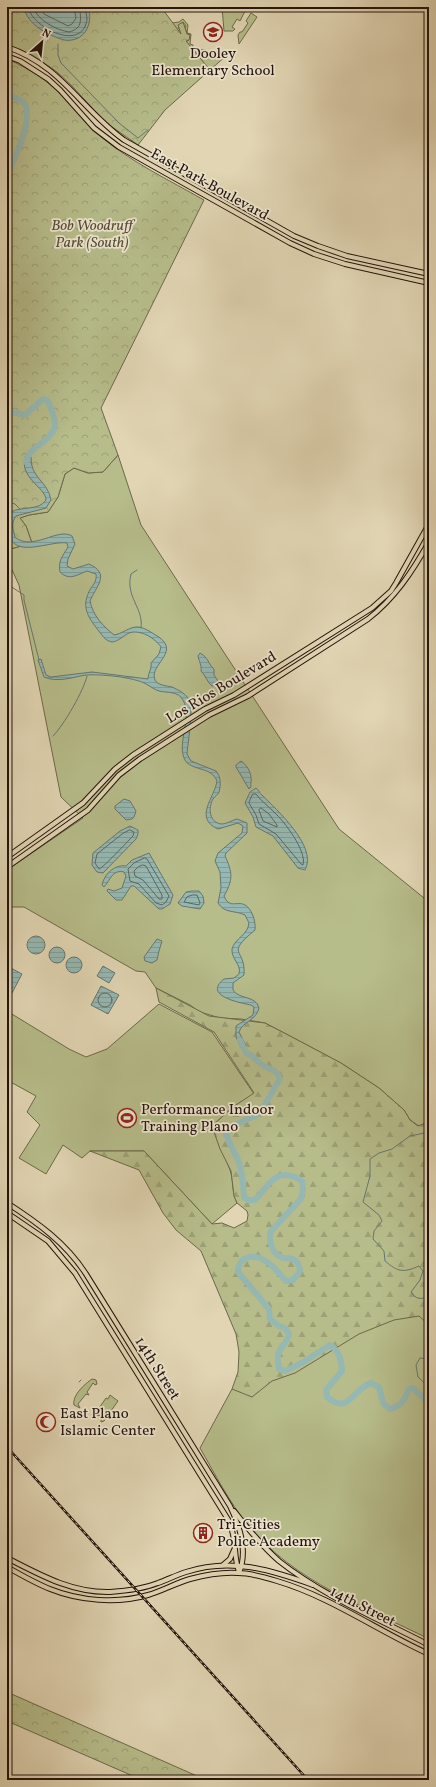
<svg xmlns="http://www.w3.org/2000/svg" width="436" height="1787" viewBox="0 0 436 1787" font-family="Vollkorn,serif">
<defs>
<pattern id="forest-firs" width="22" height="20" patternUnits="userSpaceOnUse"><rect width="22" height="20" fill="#b6bc8a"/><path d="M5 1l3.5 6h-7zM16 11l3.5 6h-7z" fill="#9ca176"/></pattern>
<pattern id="park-crowns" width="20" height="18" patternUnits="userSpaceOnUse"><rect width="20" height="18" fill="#b6bc8a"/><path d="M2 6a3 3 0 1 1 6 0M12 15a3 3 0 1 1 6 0" fill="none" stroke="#9ca176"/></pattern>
<pattern id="water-rules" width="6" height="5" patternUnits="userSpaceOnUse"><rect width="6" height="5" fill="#95b8b2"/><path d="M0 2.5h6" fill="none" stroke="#809d98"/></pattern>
</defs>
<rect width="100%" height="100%" fill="#e1d5b3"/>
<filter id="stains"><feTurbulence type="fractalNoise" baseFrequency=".005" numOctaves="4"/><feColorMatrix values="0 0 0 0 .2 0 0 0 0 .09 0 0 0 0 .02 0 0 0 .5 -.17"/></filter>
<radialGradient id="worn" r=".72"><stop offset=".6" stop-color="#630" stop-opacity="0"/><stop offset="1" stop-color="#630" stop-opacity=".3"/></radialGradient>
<!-- green -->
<g fill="#b6bc8a" stroke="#6c684a">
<path d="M222 7C230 7 240 5 245 11L240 21 237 19 232 27 235 29 233 31H224Z"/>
<polygon points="251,13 257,17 239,44 238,35 240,32 242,32 248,23 246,21"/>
<polygon points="183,19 188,25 187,33 185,28 186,26 183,22 178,27 185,40 188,41 190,35 187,33 191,34 190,44 193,45 193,49 206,50 206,54 220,55 221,52 227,55 210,70 191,48 172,23 179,22"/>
<polygon points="118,455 141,525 339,829 424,898 429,890 428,1122 419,1126 410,1120 404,1110 379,1088 341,1063 265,1023 241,1019 220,1018 200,1012 190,1005 156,988 145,972 136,971 24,907 7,907 7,870 83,818 61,797 19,585 7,559 7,550 32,543 26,526 20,518 29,515 48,512 58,497 65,474 74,468 88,473 103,472"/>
<path d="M159 1004 212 1032 254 1094 233 1107 212 1126C217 1141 225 1155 230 1170 234 1181 231 1190 237 1203L212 1224 144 1151H90L82 1158 63 1145 46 1174 19 1158 40 1125 27 1112 36 1096 7 1080V1011L69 1049 86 1057 107 1049Z"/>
<path d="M392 1307 429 1315V1639C367 1608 293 1581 248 1525 229 1502 215 1474 200 1448L232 1389 311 1336Z"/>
<path d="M92 1379 96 1380 97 1384 95 1385 93 1383 87 1392 89 1395 86 1394 78 1404 80 1408 74 1405C72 1395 85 1384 92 1379Z"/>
<polygon points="110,1395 118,1401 104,1421 101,1422 101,1416 95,1415 93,1417 92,1414 93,1413 95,1414 106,1398 108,1399"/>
</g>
<!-- forest -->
<polygon fill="url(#forest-firs)" stroke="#6c684a" points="156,988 209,1016 265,1023 292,1037 341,1063 379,1088 404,1110 410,1120 418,1126 429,1122 429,1325 419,1316 394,1320 359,1334 295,1373 272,1381 252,1397 232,1389 238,1372 239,1352 236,1334 201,1251 176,1230 163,1213 139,1170 90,1151 144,1151 212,1224 222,1223 234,1228 247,1221 248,1215 247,1211 237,1203 234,1196 231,1171 220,1149 212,1126 233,1107 254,1093 214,1032 159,1002"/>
<!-- park -->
<g fill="url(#park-crowns)" stroke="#6c684a">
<polygon points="7,7 161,7 181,34 178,25 183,22 187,34 190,35 189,40 186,41 210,70 165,110 138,145 105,122 72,86 57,72 34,56 7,44"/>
<path d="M7 59C31 69 51 83 69 102 79 114 88 126 100 136 131 162 169 180 204 200L101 408 118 455 103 472 88 473 74 468 65 474 58 497 48 512 29 515 20 518 26 526 32 543 7 550Z"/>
<polygon points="7,1692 206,1780 142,1780 7,1721"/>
</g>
<!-- water -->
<g fill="url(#water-rules)" stroke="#67766f">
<path d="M24 7H88C94 24 84 43 64 40 48 35 27 25 24 7Z"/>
<path d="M26 454 31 457C30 478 48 481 51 500L46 508 16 516C11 523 13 529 15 537 32 552 58 527 72 536L75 544 68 559 67 566 73 569 89 564C111 574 96 586 90 601 93 616 103 626 114 635 122 634 129 627 137 627 143 627 149 631 154 634 185 651 148 664 155 680 157 685 167 686 172 687 179 690 188 695 190 702 193 711 188 743 187 754L191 761 216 771C221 777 221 784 219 792 218 795 215 796 213 799 208 808 209 823 222 824 227 824 232 820 237 819L247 823V833L226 853 225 856C233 873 233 880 224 896 229 908 235 902 243 904 252 907 256 922 255 930 224 956 246 947 244 975L233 983V990C239 1000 256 995 259 1008 256 1021 243 1021 239 1032L246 1046 241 1048 236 1037V1026L253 1015 254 1007 251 1005C241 1003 202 996 224 979L234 978 239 974C242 965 231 959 232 949 235 938 248 935 249 923L245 915C235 910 225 914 218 903L221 888 220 872 215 861 218 853 242 833 243 826 238 823 218 829C193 818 215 797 217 781 211 766 191 771 185 760 176 744 193 717 183 700 178 691 168 693 159 691 155 690 150 686 146 684 134 677 100 674 86 675 73 677 58 683 44 677L38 660 41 659 46 675 51 677 92 672 148 679C148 673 152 669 151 663L159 654 161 647C155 638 140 629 129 633 123 636 119 641 112 642 104 640 103 636 98 630 88 617 80 606 91 588 94 584 97 580 96 574L87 571C77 575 69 581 60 572 58 561 62 557 68 547L67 543C51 540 13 560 9 533 7 526 8 518 11 512 22 506 39 511 46 500 46 487 17 478 26 454Z"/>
<path d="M200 653C209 658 208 664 214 669V675L218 681 216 686H212C207 682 206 676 201 671 202 666 199 661 198 656Z"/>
<path d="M241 761C246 764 251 772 251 778 252 781 250 783 251 787L249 789 236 767V765Z"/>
<path d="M256 788C260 791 259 793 262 795 277 810 318 847 305 870L298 868 273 836 256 827 253 817 245 803 250 792Z"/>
<polygon points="124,799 130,801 136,811 134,817 132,819 126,820 115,809 115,806"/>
<polygon points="130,826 138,830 138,834 136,839 103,873 97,872 92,865 93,853 120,831"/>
<path d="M149 853 173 895 170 904 162 909H159L134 886H131L122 900H116L107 891 108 889 114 891 122 888 126 876 124 872C112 869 110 881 104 887L102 885C104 875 114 864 126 866L132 860Z"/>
<polygon points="192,891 199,891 203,896 204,903 200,909 182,906 178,903 186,892"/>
<circle cx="36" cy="945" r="9"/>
<polygon points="157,939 162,941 159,951 157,960 152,963 145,961 144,957"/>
<circle cx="57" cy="955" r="8"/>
<circle cx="74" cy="965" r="8"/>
<polygon points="7,966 22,974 12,993 7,990"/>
<polygon points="103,966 115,973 109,983 97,976"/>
<polygon points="101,986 119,995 108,1014 91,1005"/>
</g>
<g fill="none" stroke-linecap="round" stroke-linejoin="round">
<!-- shore -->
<g stroke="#5c665e" stroke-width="1">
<path d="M28 7C32 28 83 53 87 19 87 15 85 11 85 7"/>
<path d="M33 7C37 20 56 30 69 32 84 28 80 19 80 7"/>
<polyline points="39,7 44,14 68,26 72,24 76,18 74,7"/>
<path d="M253 794H256C261 801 268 806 274 812 284 821 307 851 303 865L301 864 276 834 259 824 256 815 249 803Z"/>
<polygon points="261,808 269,814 277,825 277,827 263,821 259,810"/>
<path d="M130 830 134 832 133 836C127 842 103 868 99 869L95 863 97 854 122 834Z"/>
<polygon points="145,858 147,859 169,896 166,902 162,905 156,903 139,884 130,881 128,869 134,863"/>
<polygon points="143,865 146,866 162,895 162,899 159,899 143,880 135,876 134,871 138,867"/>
<polygon points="193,895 197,895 200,903 199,905 184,902 187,897"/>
<circle cx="105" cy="1000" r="7"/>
</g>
<!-- stream -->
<g stroke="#67766f" stroke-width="1">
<polyline points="58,44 58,55 61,63 119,123 138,138 148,130"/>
<polyline points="7,501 15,504 20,509"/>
<path d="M137 570 131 574C125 597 144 608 141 628"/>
<polyline points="7,584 24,595 24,600 39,660"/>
<path d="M53 736C64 725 84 690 87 676"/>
<path d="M429 1132 410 1136 392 1149 379 1153 370 1159V1176L363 1202 379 1215 382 1221 374 1231 373 1239 384 1251 385 1261C398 1272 403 1273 419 1266L423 1271 420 1280 411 1292C416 1300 421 1299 429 1297"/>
<polyline points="429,1359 420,1358 416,1365 418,1377 429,1387"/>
<polyline points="79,1382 81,1380"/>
</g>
<!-- river -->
<g stroke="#95b8b2" stroke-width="6">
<path d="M7 96C14 97 19 98 24 103 34 116 16 157 9 170L7 172"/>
<path d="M7 411 25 415 43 399 48 401C50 407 56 418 55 425 53 442 28 446 26 462"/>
<path d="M240 1040 246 1053C253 1055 255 1059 261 1064 268 1070 277 1068 280 1079L259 1114 233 1126 226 1134C229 1143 234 1151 238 1160 243 1172 243 1184 244 1197L248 1200H255C270 1184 277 1165 302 1181L303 1189 301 1199 271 1231C268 1241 272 1254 283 1258 288 1259 292 1257 296 1261 298 1263 299 1267 300 1269L299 1273 293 1280 286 1281C277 1270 260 1250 244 1259 240 1262 238 1267 238 1272L269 1309 270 1319 279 1326 285 1328 289 1334C287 1344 280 1346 278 1355 277 1359 279 1365 279 1369L285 1371 302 1363 330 1345C340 1352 341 1359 342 1371L326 1390 327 1397C349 1416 353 1388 371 1383L379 1387 383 1403 390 1409C402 1406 404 1400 409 1389L413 1388 429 1403"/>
</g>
<!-- major casing -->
<g stroke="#22130b" stroke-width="6">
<g id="major">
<path d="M7 47C61 65 81 109 124 140L294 236 318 246 347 256 429 274"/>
<polyline points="7,56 20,61 48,79 60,90 94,128 119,147 290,243 314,254 345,264 429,283"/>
<polyline points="7,857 83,803 115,769 133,755 205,709 234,695 372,608 391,591 396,583 429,524"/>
<path d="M7 867 88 810 119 775 140 759 209 715 248 696 368 619C395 598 412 572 429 542"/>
<path d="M7 1203C38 1223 66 1243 86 1274L230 1506C240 1527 248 1551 239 1573"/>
<path d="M7 1213 48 1241 75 1273 229 1521C237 1539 233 1555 239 1572"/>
<path d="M234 1511C248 1529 262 1546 279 1561 323 1596 379 1619 429 1645"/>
<path d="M7 1558C40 1575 72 1593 110 1592 125 1591 143 1589 158 1583 167 1580 176 1575 186 1572 231 1557 271 1570 313 1585"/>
<polyline points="223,1565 230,1559 234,1550"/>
<path d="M7 1567C21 1575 35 1583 50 1589 80 1601 117 1604 148 1595 162 1591 176 1583 190 1579 205 1575 223 1572 238 1573 251 1573 264 1577 277 1581 331 1597 378 1631 429 1654"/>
</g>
</g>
<!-- major -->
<use href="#major" stroke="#e1d5b3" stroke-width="4"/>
<!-- rail casing -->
<g stroke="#22130b" stroke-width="2.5">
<polyline id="rail" points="7,1447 308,1780"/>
</g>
<!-- rail -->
<use href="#rail" stroke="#ece4ce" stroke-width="1" stroke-dasharray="3" stroke-linecap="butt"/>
</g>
<!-- icons -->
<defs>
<g id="school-ring" transform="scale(1)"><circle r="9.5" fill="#ece4ce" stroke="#8f2418" stroke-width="1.5"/><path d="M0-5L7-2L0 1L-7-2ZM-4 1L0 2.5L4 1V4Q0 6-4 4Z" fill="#8f2418"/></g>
<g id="stadium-ring" transform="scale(1)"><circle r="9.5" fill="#ece4ce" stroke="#8f2418" stroke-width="1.5"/><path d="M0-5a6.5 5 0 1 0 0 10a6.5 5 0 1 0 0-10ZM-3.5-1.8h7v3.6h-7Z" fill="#8f2418"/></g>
<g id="mosque-ring" transform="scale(1)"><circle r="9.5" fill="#ece4ce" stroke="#8f2418" stroke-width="1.5"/><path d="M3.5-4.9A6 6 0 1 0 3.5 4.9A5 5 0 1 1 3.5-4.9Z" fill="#8f2418"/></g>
<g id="building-ring" transform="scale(1)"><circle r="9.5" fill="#ece4ce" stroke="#8f2418" stroke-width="1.5"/><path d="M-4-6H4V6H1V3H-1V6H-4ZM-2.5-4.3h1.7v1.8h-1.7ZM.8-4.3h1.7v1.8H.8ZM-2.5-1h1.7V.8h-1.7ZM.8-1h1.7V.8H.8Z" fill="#8f2418"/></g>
</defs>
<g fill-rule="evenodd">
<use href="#school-ring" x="213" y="32"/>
<use href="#stadium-ring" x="127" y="1118"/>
<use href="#mosque-ring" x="46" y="1422"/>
<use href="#building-ring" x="203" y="1533"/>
</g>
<g text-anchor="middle" stroke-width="3.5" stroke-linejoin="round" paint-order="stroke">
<!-- poi labels -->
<g font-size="15" fill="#22130b" stroke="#ece4ce" text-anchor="start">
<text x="213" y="58" text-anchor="middle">Dooley<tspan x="213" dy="17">Elementary School</tspan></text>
<text x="141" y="1114">Performance Indoor<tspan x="141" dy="17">Training Plano</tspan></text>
<text x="60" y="1418">East Plano<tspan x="60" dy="17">Islamic Center</tspan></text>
<text x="217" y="1529">Tri-Cities<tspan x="217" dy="17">Police Academy</tspan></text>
</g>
<!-- street labels -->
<g font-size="15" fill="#22130b" stroke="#ece4ce">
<text transform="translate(210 184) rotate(29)" y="5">East Park Boulevard</text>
<text transform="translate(221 687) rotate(-31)" y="5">Los Rios Boulevard</text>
<text transform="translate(158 1368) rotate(58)" y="5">14th Street</text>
<text transform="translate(363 1606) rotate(27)" y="5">14th Street</text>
</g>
<!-- park labels -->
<g font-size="15" font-style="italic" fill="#564e37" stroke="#ece4ce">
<text x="92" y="230">Bob Woodruff<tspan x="92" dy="17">Park (South)</tspan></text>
</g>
</g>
<!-- margin -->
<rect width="436" height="1787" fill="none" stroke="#e1d5b3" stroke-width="24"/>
<rect x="8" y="8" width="420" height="1771" fill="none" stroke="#22130b" stroke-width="2"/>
<rect x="12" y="12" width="412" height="1763" fill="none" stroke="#22130b"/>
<!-- north arrow -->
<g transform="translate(42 42) rotate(27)" stroke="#ece4ce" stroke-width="3" paint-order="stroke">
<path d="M0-3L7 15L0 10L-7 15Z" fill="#22130b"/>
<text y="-6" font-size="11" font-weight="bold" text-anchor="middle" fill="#22130b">N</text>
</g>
<rect width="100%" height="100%" filter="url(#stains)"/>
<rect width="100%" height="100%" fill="url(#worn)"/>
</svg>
